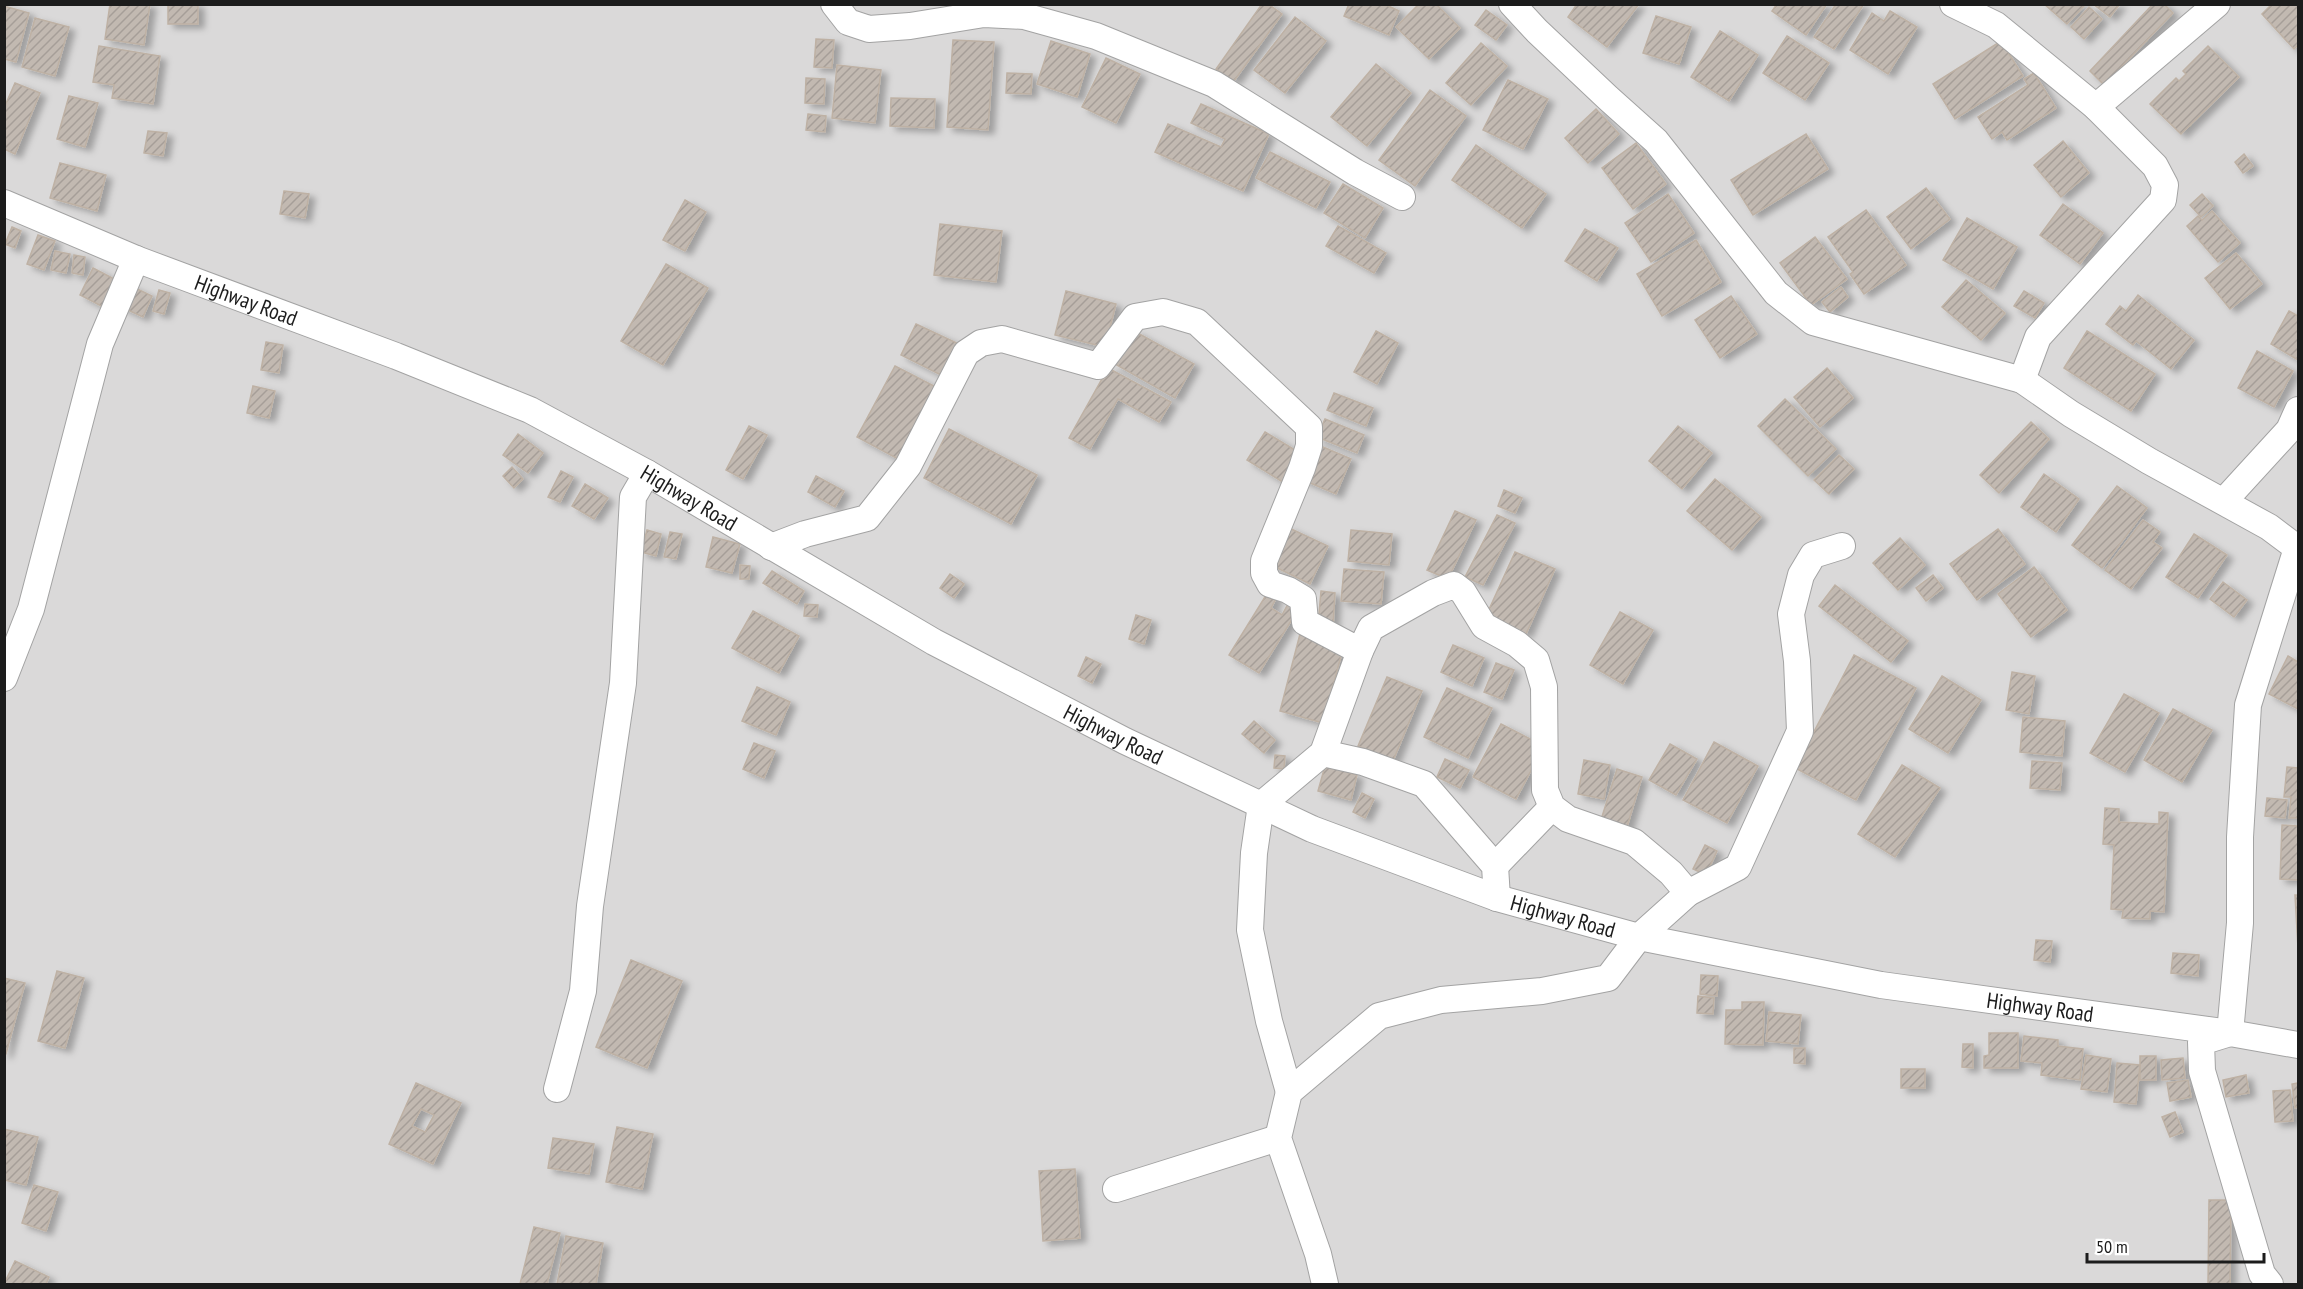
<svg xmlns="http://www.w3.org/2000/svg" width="2303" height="1289" viewBox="0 0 2303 1289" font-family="'PT Sans Narrow',sans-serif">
<defs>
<pattern id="building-hatch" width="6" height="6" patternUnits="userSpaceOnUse" patternTransform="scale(1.5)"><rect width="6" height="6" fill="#c2b9b1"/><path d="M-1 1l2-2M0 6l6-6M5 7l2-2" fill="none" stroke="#a69e98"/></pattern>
<filter id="shadow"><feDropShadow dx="6" dy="4" stdDeviation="3" flood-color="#0004"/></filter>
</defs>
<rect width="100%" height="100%" fill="#edeae1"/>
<!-- residential -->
<rect fill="#dad9d9" x="5" y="5" width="2293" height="1279"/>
<!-- building -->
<g fill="url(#building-hatch)" stroke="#beb1a4" stroke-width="1.5" fill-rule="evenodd" filter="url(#shadow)">
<polygon points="110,4 150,4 144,45 105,39"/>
<rect x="168" y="4" width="30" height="20"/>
<polygon points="1262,4 1268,4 1282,14 1234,81 1216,69"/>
<polygon points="1349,4 1384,4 1399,11 1389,35 1344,16"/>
<polygon points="1419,4 1436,4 1460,28 1429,59 1396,27"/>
<polygon points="1577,4 1639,4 1607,47 1568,17"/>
<polygon points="1777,4 1827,4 1806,35 1772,11"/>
<polygon points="1836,4 1864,4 1834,49 1814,37"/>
<polygon points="2044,4 2085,4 2085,5 2067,24"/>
<polygon points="2093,4 2120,4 2110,17"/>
<polygon points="2153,4 2164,4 2173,13 2104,85 2090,71"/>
<polygon points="2272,4 2298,4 2298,45 2294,49 2262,14"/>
<polygon points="4,6 29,13 16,62 4,59"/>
<polygon points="2089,7 2102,19 2084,39 2071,27"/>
<polygon points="1486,10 1507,25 1496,40 1475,25"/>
<polygon points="1890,11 1917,27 1888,74 1850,50 1872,13 1884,21"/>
<polygon points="1656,16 1691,27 1679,64 1643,53"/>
<polygon points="1295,17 1326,41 1285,93 1254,70"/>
<polygon points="35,18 69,27 55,76 22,67"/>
<polygon points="1720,31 1758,55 1729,101 1691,77"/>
<polygon points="1787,36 1829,63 1805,100 1763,73"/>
<polygon points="816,39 834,40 832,68 814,67"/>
<polygon points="953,40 994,42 988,130 947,127"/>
<polygon points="1051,41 1090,54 1077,97 1037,84"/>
<polygon points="2001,41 2023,76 1955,119 1933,84"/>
<polygon points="1481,43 1507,66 1471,105 1446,83"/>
<polygon points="99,46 160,56 153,104 112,98 114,85 93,82"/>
<polygon points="2208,46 2239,77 2181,134 2150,104 2176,78 2179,81 2186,74 2183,71"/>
<polygon points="1106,58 1140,74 1116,123 1082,107"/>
<polygon points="1376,64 1411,93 1367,146 1331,117"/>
<polygon points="837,65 881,70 875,123 832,118"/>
<polygon points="1007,73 1032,74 1031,94 1006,93"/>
<polygon points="2034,73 2056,108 2007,140 2002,132 1992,139 1978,117 2028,85 2024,79"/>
<polygon points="806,78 825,79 824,104 805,103"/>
<polygon points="1508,80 1548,99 1523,149 1483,130"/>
<polygon points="15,83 40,93 15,154 4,149 4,108"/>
<polygon points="1430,90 1466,116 1415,186 1379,160"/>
<polygon points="69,96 98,103 85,147 57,139"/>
<polygon points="891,98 935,99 934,128 890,126"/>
<polygon points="1201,104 1269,134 1243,191 1155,152 1168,124 1221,147 1225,139 1191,123"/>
<polygon points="1596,109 1619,134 1588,163 1565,138"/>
<polygon points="808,114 826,116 825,132 806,130"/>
<polygon points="148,131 167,133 163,156 144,153"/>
<polygon points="1806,134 1828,169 1753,215 1731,180"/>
<polygon points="2063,141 2089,173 2061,197 2034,165"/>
<polygon points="1636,143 1666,184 1633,209 1602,168"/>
<polygon points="1476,145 1546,194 1522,228 1452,180"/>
<polygon points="1270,152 1330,182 1316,208 1256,178"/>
<polygon points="2244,154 2253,166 2243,173 2235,162"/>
<polygon points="60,163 106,175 97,211 50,198"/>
<polygon points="1343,184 1383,208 1365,238 1324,213"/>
<polygon points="1926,188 1950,219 1911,249 1887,217"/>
<polygon points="284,191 309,194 305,218 280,214"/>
<polygon points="1668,194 1694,233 1651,262 1625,223"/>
<polygon points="2202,194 2213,206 2201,217 2190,205"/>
<polygon points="685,200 706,212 685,251 663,240"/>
<polygon points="2063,204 2103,233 2080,264 2040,235"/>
<polygon points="1866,210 1906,265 1864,294 1850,274 1853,272 1828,237"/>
<polygon points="2212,211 2240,243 2218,262 2187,226 2198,216 2202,220"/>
<polygon points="1967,218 2017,247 1993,289 1943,260"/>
<polygon points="940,224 1002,231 996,282 934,275"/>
<polygon points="1338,226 1386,253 1374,273 1326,246"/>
<polygon points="12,227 21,231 15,248 5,244"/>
<polygon points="1585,229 1618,248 1597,281 1565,261"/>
<polygon points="38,235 55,241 44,270 27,264"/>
<polygon points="1815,237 1847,279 1811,305 1780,263"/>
<polygon points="1696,240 1721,282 1662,316 1637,274"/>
<polygon points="55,251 70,254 66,273 51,270"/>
<polygon points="2236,253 2262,284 2230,309 2205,278"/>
<polygon points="74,255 85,257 83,275 72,273"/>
<polygon points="666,264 708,288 663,365 621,341"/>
<polygon points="93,268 122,283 109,310 80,295"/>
<polygon points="1966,280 2005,313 1981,340 1942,307"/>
<polygon points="129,285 152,296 143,317 119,306"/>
<polygon points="1841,287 1848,297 1830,312 1822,302"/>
<polygon points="159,290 170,293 164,314 153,311"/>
<polygon points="1066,291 1116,304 1105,347 1055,335"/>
<polygon points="2024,291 2044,303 2035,318 2014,306"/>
<polygon points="2138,295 2194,340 2171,369 2136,341 2133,345 2106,324 2120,306 2126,311"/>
<polygon points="1731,296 1757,334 1720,358 1695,320"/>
<polygon points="2289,311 2298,316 2298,360 2271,344"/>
<polygon points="916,324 959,344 943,376 901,355"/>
<polygon points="1134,331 1194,364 1175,398 1115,364"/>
<polygon points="1376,331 1398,343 1377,384 1354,372"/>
<polygon points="2087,331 2155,374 2131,411 2064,368"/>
<polygon points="266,342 283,345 279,373 261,370"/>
<polygon points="2257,351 2293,371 2274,407 2238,388"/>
<polygon points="895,366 938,388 900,460 857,437"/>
<polygon points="1108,368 1171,402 1159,422 1118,399 1090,449 1069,438"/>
<polygon points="1827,368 1853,398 1820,427 1794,397"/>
<polygon points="253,386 275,391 269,418 247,413"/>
<polygon points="1334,393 1373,408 1366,426 1327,410"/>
<polygon points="1785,399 1836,449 1808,476 1758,426"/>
<polygon points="1325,419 1364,435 1357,453 1317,437"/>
<polygon points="2031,422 2049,439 1999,493 1980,475"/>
<polygon points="749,426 767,435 743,479 726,470"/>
<polygon points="1678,426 1712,453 1682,489 1649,461"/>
<polygon points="949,429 1037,475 1011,524 924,478"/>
<polygon points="1265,432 1305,456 1286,484 1247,460"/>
<polygon points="518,434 543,453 528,473 503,455"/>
<polygon points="1316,444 1351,459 1336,494 1301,479"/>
<polygon points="1839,455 1854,469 1829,494 1814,480"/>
<polygon points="512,467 523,479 514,488 503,476"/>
<polygon points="561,471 573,477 560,502 548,497"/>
<polygon points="2044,474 2079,499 2056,532 2021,507"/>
<polygon points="816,476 844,491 835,507 808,492"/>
<polygon points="1715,479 1761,517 1732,550 1687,511"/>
<polygon points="585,484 608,498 594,519 572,506"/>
<polygon points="2117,486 2147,508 2102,568 2072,545"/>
<polygon points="1504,490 1522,498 1515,513 1498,506"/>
<polygon points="1455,511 1476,520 1448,579 1427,570"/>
<polygon points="1497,515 1515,523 1483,585 1465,577"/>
<polygon points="2143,520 2160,532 2153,542 2162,548 2131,589 2105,570"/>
<polygon points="1287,527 1328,546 1310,584 1269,564"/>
<polygon points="1998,529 2025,564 1977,600 1950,564"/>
<polygon points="647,530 661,534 656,556 641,552"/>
<polygon points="1351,530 1392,534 1389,565 1348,561"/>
<polygon points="670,532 682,534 676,559 664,557"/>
<polygon points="2194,534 2227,555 2198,598 2166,577"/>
<polygon points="713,537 740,544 732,573 706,567"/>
<polygon points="1900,538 1925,565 1898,590 1873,563"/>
<polygon points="1515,552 1555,569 1526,634 1486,616"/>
<polygon points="740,565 750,566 749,579 740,579"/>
<polygon points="2034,567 2067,610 2031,637 1998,594"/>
<polygon points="1344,569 1384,572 1381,604 1341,601"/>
<polygon points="772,571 804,591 797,604 763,583"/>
<polygon points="950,574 964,584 954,598 940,588"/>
<polygon points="1933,575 1943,588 1926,601 1916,588"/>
<polygon points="2223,582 2247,600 2234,617 2210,599"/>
<polygon points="1835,585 1908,641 1891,662 1819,606"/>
<polygon points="1321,591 1335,593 1333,626 1318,625"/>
<polygon points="1268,592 1277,597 1271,608 1282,615 1289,602 1299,608 1259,673 1229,655"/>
<polygon points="805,604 818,605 817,617 804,616"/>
<polygon points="753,611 799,636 779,673 732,648"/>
<polygon points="1620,612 1653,630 1623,684 1590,665"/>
<polygon points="1136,615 1151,620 1144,644 1129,639"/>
<polygon points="1300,634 1344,645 1323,723 1280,711"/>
<polygon points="1453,645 1484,658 1472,686 1441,672"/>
<polygon points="1854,655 1916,688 1856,800 1795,768"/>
<polygon points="2288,656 2298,662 2298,709 2269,694"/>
<polygon points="1086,657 1101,664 1092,683 1078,676"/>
<polygon points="1496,663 1514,670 1502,699 1484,692"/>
<polygon points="2012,672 2035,676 2029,714 2006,710"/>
<polygon points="1942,676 1981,700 1948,753 1909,729"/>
<polygon points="1387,677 1422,691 1393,761 1358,746"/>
<polygon points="757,687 790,702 776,735 742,721"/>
<polygon points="1447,688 1492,708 1468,758 1424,737"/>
<polygon points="2124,694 2159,713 2125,772 2090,753"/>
<polygon points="2173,709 2212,730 2182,782 2144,760"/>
<polygon points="2023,717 2065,721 2062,756 2020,752"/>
<polygon points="1254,721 1275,740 1264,753 1242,734"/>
<polygon points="1501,724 1544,746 1516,799 1473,777"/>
<polygon points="1714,742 1758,766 1727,823 1683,800"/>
<polygon points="754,743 775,751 764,778 743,769"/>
<polygon points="1670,744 1697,759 1676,795 1649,780"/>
<polygon points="1275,755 1285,756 1284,769 1274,768"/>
<polygon points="1445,759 1469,770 1460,788 1437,777"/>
<polygon points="1584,760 1610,765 1604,799 1578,794"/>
<polygon points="2032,761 2062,763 2060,790 2030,788"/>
<polygon points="1902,765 1940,788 1895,857 1858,834"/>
<polygon points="1325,766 1357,775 1351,800 1318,791"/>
<polygon points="2287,767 2298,768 2298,818 2289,818 2291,797 2284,797"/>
<polygon points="1617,769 1642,777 1626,830 1600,823"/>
<polygon points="1362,793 1374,799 1365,818 1353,812"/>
<polygon points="2267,798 2287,800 2285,818 2265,816"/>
<polygon points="2105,808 2119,809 2119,822 2159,824 2159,812 2168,813 2164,912 2150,911 2150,919 2122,918 2123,910 2111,909 2114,845 2103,844"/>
<polygon points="2282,825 2298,826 2298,880 2280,879"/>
<polygon points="1705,845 1717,851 1706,875 1693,869"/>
<polygon points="2295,895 2298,895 2298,948"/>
<polygon points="2036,940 2052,941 2050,962 2034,960"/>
<polygon points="2173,953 2199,955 2198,976 2171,973"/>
<polygon points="631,960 682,981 647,1068 596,1047"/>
<polygon points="57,971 84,978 65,1048 38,1041"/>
<polygon points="1701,975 1718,976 1717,996 1700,994"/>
<polygon points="4,978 25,983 6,1054 4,1054"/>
<polygon points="1698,996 1714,998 1713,1014 1697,1013"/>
<polygon points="1742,1002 1764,1002 1763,1045 1725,1044 1726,1010 1742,1010"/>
<polygon points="1769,1012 1801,1015 1798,1044 1766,1041"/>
<polygon points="1989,1033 2018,1033 2018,1068 1984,1068 1984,1056 1989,1055"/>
<polygon points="2024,1036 2058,1040 2058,1046 2083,1049 2080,1080 2041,1075 2042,1063 2021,1061"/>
<polygon points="1963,1044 1973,1044 1973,1068 1962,1067"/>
<polygon points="1794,1048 1805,1048 1805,1064 1794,1063"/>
<polygon points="2086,1055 2111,1059 2107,1092 2081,1089"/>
<rect x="2140" y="1056" width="16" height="24"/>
<polygon points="2183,1058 2185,1078 2162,1080 2161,1060"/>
<polygon points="2117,1063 2140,1065 2136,1104 2114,1102"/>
<rect x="1901" y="1069" width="24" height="19"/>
<polygon points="2246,1075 2249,1093 2226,1097 2223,1080"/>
<polygon points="2188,1080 2191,1097 2170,1101 2167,1083"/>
<path d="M416 1083 461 1103 433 1164 389 1144ZM421 1109 434 1115 425 1132 412 1126Z"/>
<polygon points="2298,1083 2298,1107 2295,1108 2292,1084"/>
<polygon points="2290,1090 2293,1121 2275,1122 2273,1091"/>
<polygon points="2175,1112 2183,1132 2170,1137 2162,1117"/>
<polygon points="617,1127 653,1134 642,1189 606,1182"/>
<polygon points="4,1129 38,1137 26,1185 4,1180"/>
<polygon points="553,1138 594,1144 589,1174 548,1168"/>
<polygon points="1075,1169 1080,1238 1043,1241 1039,1171"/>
<polygon points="34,1185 58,1192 46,1231 22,1223"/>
<polygon points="2209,1200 2231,1200 2230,1284 2208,1284"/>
<polygon points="534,1227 560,1233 547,1284 520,1284"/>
<polygon points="566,1236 603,1243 596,1284 557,1284"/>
<polygon points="15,1261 49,1277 46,1284 4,1284"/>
</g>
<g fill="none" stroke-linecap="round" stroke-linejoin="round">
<!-- minor casing -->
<g stroke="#a3a3a3" stroke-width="28">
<g id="minor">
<polyline points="834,4 848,22 869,29 910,26 984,14 1024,16 1096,36 1214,84 1355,172 1402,197"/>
<polyline points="1512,4 1537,31 1608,98 1656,141 1776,293 1813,322 2022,380 2071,414 2149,461 2269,527 2297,548 2248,705 2240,837 2240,923 2230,1033 2201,1042 2202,1071 2262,1274 2270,1284"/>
<polyline points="1953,4 1996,25 2096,107 2155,166 2165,185 2163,200 2038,337 2022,380"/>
<polyline points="2096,107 2217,4"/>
<path id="s1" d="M4 203 136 259 396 356 530 410 647 473 934 642 1125 741 1312 829 1497 898 1639 937 1881 985 2230 1033 2298 1045"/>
<polyline points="2224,501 2289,430 2298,410"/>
<polyline points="771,547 805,534 867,518 908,466 966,353 981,343 1002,339 1098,366 1135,317 1163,312 1197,322 1309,427 1309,446 1302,468 1264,561 1264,573 1270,584 1288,590 1303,599 1305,622 1360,651 1323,753 1261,805 1254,853 1250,930 1269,1021 1289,1092"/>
<polyline points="1360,651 1371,628 1433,593 1454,585 1463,592 1484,626 1517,644 1536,660 1544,687 1545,790 1552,807 1568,819 1634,842 1671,873 1688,893"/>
<polyline points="4,678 31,609 100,344 136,259"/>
<polyline points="1323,753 1363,762 1424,784 1495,866 1497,898"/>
<polyline points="1495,866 1552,807"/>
<polyline points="557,1089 583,991 590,906 623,683 633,497 647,473"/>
<polyline points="1116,1189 1278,1138"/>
<polyline points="1325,1284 1318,1254 1278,1138 1289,1092 1379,1016 1441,1000 1542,991 1608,978 1639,937 1688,893 1738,867 1800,731 1797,661 1791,614 1801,575 1813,555 1842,546"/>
</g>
</g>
<!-- minor -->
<use href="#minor" stroke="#fff" stroke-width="26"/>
</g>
<g text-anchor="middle" stroke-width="5" stroke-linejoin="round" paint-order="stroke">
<!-- street labels -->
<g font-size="22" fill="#1c1c1c" stroke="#fff">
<text dy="8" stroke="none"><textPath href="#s1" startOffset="261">Highway Road</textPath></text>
<text dy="8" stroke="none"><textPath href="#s1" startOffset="747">Highway Road</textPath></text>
<text dy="8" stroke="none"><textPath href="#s1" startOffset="1233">Highway Road</textPath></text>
<text dy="8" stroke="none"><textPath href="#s1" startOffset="1719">Highway Road</textPath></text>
<text dy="8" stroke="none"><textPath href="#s1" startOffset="2205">Highway Road</textPath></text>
</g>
</g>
<!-- border -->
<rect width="2303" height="1289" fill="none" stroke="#1c1c1c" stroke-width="12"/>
<!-- scale -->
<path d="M2087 1253v9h177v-9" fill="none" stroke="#1c1c1c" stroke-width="3"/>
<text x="2096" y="1253" font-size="18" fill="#1c1c1c" stroke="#ffffff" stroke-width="4.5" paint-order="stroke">50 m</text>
</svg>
